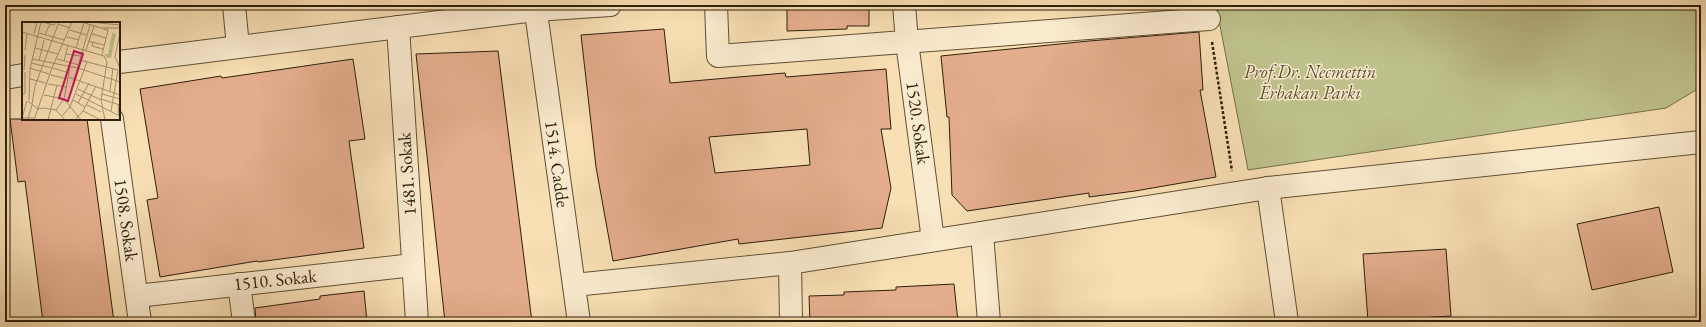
<svg xmlns="http://www.w3.org/2000/svg" width="1706" height="327" viewBox="0 0 1706 327" font-family="'EB Garamond',serif">
<rect width="100%" height="100%" fill="#f8dfb4"/>
<filter id="stains"><feTurbulence type="fractalNoise" baseFrequency=".005" numOctaves="4"/><feColorMatrix values="0 0 0 0 .2 0 0 0 0 .09 0 0 0 0 .02 0 0 0 .5 -.17"/></filter>
<radialGradient id="worn" r=".72"><stop offset=".6" stop-color="#630" stop-opacity="0"/><stop offset="1" stop-color="#630" stop-opacity=".3"/></radialGradient>
<!-- green -->
<polygon fill="#bec18c" stroke="#76704a" points="1216,5 1701,5 1701,87 1666,108 1248,170"/>
<!-- building -->
<g fill="#e4ad8d" stroke="#2e1f09" fill-rule="evenodd">
<polygon points="787,5 869,5 869,26 847,26 847,29 787,31"/>
<path d="M664 29 670 83 785 73 786 77 886 69 891 129H881L891 188 882 228 739 244 738 239 613 261 596 167 581 35ZM807 129 810 165 715 173 709 137Z"/>
<polygon points="1199,32 1203,90 1200,90 1216,177 1135,191 1089,197 1089,193 967,211 952,195 949,117 947,117 941,56 1089,41"/>
<polygon points="498,51 532,322 445,322 416,54"/>
<polygon points="353,59 365,139 349,141 364,248 258,262 257,261 160,277 147,200 158,198 140,89 221,76 222,78"/>
<polygon points="10,119 87,119 114,322 43,322 25,181 18,182"/>
<polygon points="1659,207 1673,272 1592,290 1577,224"/>
<polygon points="1446,249 1451,316 1368,321 1363,254"/>
<polygon points="954,284 958,322 810,322 809,296 844,295 844,292 896,290 896,287"/>
<polygon points="364,291 367,322 256,322 255,308 320,299 320,296"/>
</g>
<g fill="none" stroke-linecap="round" stroke-linejoin="round">
<!-- minor casing -->
<g stroke="#604f34" stroke-width="24">
<g id="minor">
<polyline points="234,5 238,47"/>
<polyline points="535,5 579,322"/>
<polyline points="716,5 718,56 1209,19"/>
<polyline points="904,5 907,42 933,240"/>
<polyline points="398,27 417,322"/>
<polyline points="119,62 535,10 610,5"/>
<polyline points="5,78 23,75"/>
<polyline points="112,119 140,322"/>
<polyline points="1268,188 1287,322"/>
<polyline points="982,233 989,322"/>
<polyline points="790,263 791,322"/>
<polyline points="239,284 244,322"/>
<polyline points="574,285 790,263 1268,188 1701,142"/>
<polyline points="137,296 413,265"/>
</g>
</g>
<!-- path -->
<polyline stroke="#2e1f09" stroke-width="2.5" stroke-dasharray="3 2" stroke-linecap="butt" points="1212,42 1232,171"/>
<!-- minor -->
<use href="#minor" stroke="#faeace" stroke-width="22"/>
</g>
<g text-anchor="middle" stroke-width="3" stroke-linejoin="round" paint-order="stroke">
<!-- park labels -->
<g font-size="18" font-style="italic" fill="#595030" stroke="#faeace">
<text x="1310" y="78">Prof.Dr. Necmettin<tspan x="1310" dy="21">Erbakan Parkı</tspan></text>
</g>
<!-- street labels -->
<g font-size="18" fill="#2e1f09" stroke="#faeace">
<text transform="translate(918 123) rotate(82)" y="6">1520. Sokak</text>
<text transform="translate(557 164) rotate(82)" y="6">1514. Cadde</text>
<text transform="translate(407 174) rotate(-94)" y="6">1481. Sokak</text>
<text transform="translate(126 220) rotate(82)" y="6">1508. Sokak</text>
<text transform="translate(275 280) rotate(-6)" y="6">1510. Sokak</text>
</g>
</g>
<!-- overview -->
<g transform="translate(22 22)">
<rect width="98" height="98" fill="#f8dfb4"/>
<path d="M90 11 94 12 89 36H85L82 32H86Z" fill="#bec18c"/>
<path fill="none" stroke="#a79270" stroke-width="1" d="M20 0 32 3 33 0M60 0 79 6H98M68 0 98 3M36 2 48 6M48 8 64 13M0 10 82 34 85 40 79 78 83 98M17 11 42 18M98 11 93 35 98 46M12 12 15 0M70 12 84 16M23 13 28 2M45 15 57 18M66 19 82 23M71 20 70 24 81 27M13 26 36 32M54 26 62 1M3 28 5 12M64 28 72 4M44 32 58 34M80 33 86 8 81 7M10 37 56 46 98 60M35 37 57 43M58 38 96 48 89 89M17 39 22 18M42 39 46 23M9 41 30 46M8 46 27 52M31 46 47 51M2 48 3 33M29 53 46 57M46 55 98 73M8 57 24 61M26 62 45 65M50 65 68 3M56 67 79 78M88 69 91 46M54 72 96 93M80 72 98 77M0 73 3 71V50M22 73 42 77 59 98M79 77 98 83M7 78 8 47 19 0M51 78 63 85M5 79 0 96H12M6 79 16 87 21 86M56 81 67 61M10 82 13 64 37 0M65 83 79 90M96 83 97 95M21 86 34 88 43 98M34 88 42 77 48 45M61 89 79 98M40 94 48 85 65 40M6 97 10 83M12 98 30 46 50 0M26 98 35 63M53 98 61 89 74 64"/>
<path fill="#c2185b" fill-opacity="0.15" stroke="#c2185b" stroke-width="2" d="M52 29 61 32 46 79 37 76Z"/>
<rect width="98" height="98" fill="none" stroke="#2e1f09" stroke-width="2"/>
</g>
<!-- margin -->
<rect width="1706" height="327" fill="none" stroke="#f8dfb4" stroke-width="20"/>
<rect x="6" y="6" width="1694" height="315" fill="none" stroke="#2e1f09" stroke-width="2"/>
<rect x="10" y="10" width="1686" height="307" fill="none" stroke="#2e1f09"/>
<rect width="100%" height="100%" filter="url(#stains)"/>
<rect width="100%" height="100%" fill="url(#worn)"/>
</svg>
